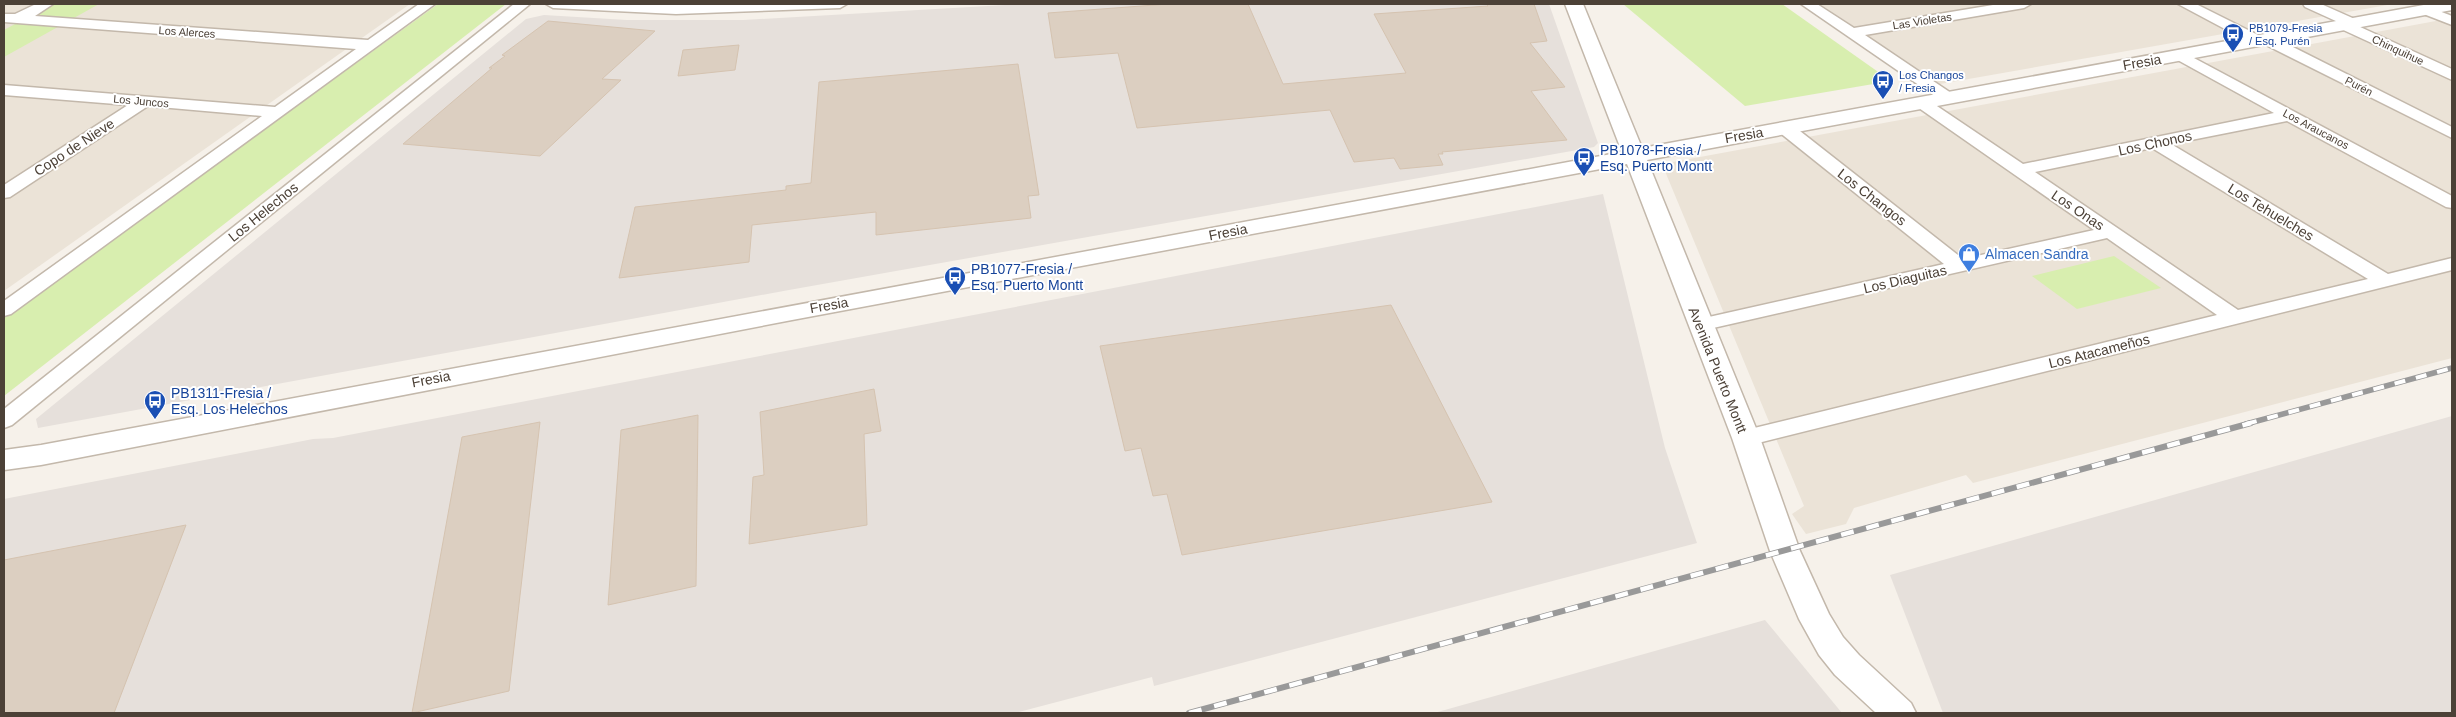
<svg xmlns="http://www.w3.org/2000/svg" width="2456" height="717" viewBox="0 0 2456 717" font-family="Helvetica,sans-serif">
<rect width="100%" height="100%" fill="#f6f1ea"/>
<!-- residential -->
<g fill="#ebe3d7">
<polygon points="4,4 410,4 4,291"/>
<polygon points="1820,4 2393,4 1940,84"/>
<polygon points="2452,18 2452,358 1973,483 1966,475 1854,508 1846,524 1806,534 1792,514 1804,506 1662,164"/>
</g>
<!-- industrial -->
<g fill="#e6e0db">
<polygon points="1021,4 1549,4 1598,143 1594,147 789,290 38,428 36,419 526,19 544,15 627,20 743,20"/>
<polygon points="1603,194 1665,448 1697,543 1154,686 1152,677 1015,713 4,713 4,499 313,439 333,438"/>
<polygon points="2452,416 2452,713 1943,713 1890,575"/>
<polygon points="1765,620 1842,713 1434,713"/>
</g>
<!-- green -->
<g fill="#d8eeaf">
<polygon points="52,4 99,4 4,57 4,30"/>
<polygon points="438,4 506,4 4,396 4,318"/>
<polygon points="1623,4 1782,4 1891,81 1745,106"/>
<polygon points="2114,256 2161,288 2077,309 2032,276"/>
</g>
<!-- building -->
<g fill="#dccfc1" stroke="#d5c3b0">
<polygon points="1168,4 1248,4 1283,84 1406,73 1374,14 1488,6 1486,4 1534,4 1547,41 1530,43 1565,87 1531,91 1567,140 1442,152 1443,154 1438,154 1443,165 1400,169 1394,158 1354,162 1330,110 1137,128 1118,53 1055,58 1048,13"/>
<polygon points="548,21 655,31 602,79 621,80 540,156 403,144 492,68 489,68 505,56 502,55"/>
<polygon points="739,45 735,70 678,76 683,50"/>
<polygon points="1018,64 1039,195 1028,196 1031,218 876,235 876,212 752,225 749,262 619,278 635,207 786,190 786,186 811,183 819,82"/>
<polygon points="1391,305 1492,502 1182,555 1167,494 1153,496 1141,448 1125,451 1100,346"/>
<polygon points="874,389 881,431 864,434 867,525 749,544 753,477 764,475 760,412"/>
<polygon points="698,415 696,586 608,605 621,430"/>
<polygon points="540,422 509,691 412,713 462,437"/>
<polygon points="186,525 114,713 4,713 4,560"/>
</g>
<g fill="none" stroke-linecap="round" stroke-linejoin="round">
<!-- minor casing -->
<g stroke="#c3b8ab" stroke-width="3">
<g id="minor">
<polygon points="36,4 53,4 35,16 368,40 419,4 435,4 11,314 4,316 4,301 262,116 148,106 10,197 4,198 4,185 128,105 4,95 4,85 275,107 356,49 4,22 4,14 15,14"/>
<polygon points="514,4 530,4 12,425 4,428 4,409"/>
<polygon points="546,4 847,4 840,8 676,14 553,8"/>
<polygon points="1801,4 1817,4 1854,28 1999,4 2031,4 2024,8 1865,35 1954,95 1956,98 1954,101 1942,101"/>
<polygon points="2178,4 2196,4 2260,36 2271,36 2452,127 2452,138 2264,44 2253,44"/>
<polygon points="2303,4 2321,4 2357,20 2359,23 2358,26 2452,69 2452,80 2339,28 2337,25 2338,22 2305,7"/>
<polygon points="2426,6 2452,16 2452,25 2421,13 2419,10 2421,7"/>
<path d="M2179 50 2452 196V208L2446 207 2287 121 2171 144 2388 274 2452 258V270L1746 446 1738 444 1735 438 1738 432 1746 430 2217 315 2107 238 1700 331 1693 330 1690 325 1693 320 1700 319 1944 264 1779 132 1777 128 1779 124H1791L1963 259 2094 230 1916 106 1914 103 1916 100H1928L2023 164 2274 113 2174 58 2171 55ZM2152 148 2368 279 2238 310 2035 172Z"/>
</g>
</g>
<!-- tertiary casing -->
<g stroke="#c3b8ab" stroke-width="3">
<polygon id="tertiary" points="1565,4 1583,4 1642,148 2429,4 2452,4 2452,10 1647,160 1760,438 1800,551 1829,614 1843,637 1859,655 1911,703 1916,713 1876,713 1835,675 1819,655 1799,619 1770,551 1732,438 1627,164 792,320 41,465 4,470 4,450 41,445 1622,152"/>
</g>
<!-- minor -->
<use href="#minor" fill="#fff" fill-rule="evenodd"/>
<!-- tertiary -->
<use href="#tertiary" fill="#fff" fill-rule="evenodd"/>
<!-- rail-far1 casing -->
<g stroke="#999" stroke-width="5.5">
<polyline id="rail-far1" points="2246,424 2452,368"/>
</g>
<!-- rail casing -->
<g stroke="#999" stroke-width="6">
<polyline id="rail" points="1189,713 2251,423"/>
</g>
<!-- rail-far1 -->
<use href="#rail-far1" stroke="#fff" stroke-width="4" stroke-dasharray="11" stroke-linecap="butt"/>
<!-- rail -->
<use href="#rail" stroke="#fff" stroke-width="4.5" stroke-dasharray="13" stroke-linecap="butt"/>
</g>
<!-- icons -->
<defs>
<g id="bus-pin" transform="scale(1.125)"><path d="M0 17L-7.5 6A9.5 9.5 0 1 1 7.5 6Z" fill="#1a4fb4" stroke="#fff"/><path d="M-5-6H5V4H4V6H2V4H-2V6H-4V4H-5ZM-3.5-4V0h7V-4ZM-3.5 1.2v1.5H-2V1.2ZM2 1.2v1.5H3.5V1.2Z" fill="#fff"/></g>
<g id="shop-pin" transform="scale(1.125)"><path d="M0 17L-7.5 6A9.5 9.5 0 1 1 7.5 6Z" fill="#3f7fe0" stroke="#fff"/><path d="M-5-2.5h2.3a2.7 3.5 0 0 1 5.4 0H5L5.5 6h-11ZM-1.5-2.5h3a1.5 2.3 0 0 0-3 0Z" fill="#fff"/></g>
</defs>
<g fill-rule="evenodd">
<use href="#bus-pin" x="2233" y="34"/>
<use href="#bus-pin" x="1883" y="81"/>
<use href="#bus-pin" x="1584" y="158"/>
<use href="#shop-pin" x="1969" y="254"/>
<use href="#bus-pin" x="955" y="277"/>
<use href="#bus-pin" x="155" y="401"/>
</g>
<g text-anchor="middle" stroke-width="4" stroke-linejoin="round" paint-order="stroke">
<!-- far-street labels -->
<g font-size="11" fill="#4c4137" stroke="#fff">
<text transform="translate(1922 21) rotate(-9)" y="4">Las Violetas</text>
<text transform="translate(187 32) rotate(4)" y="4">Los Alerces</text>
<text transform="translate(2398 50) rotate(25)" y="4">Chinquihue</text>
<text transform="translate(2359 86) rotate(27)" y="4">Purén</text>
<text transform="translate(141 101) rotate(5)" y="4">Los Juncos</text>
<text transform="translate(2316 129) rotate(28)" y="4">Los Araucanos</text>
</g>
<!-- far-transit labels -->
<g font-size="11" fill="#164399" stroke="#fff" text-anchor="start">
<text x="2249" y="32">PB1079-Fresia<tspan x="2249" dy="13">/ Esq. Purén</tspan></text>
<text x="1899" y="79">Los Changos<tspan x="1899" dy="13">/ Fresia</tspan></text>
</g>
<!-- street labels -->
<g font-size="14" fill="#4c4137" stroke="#fff">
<text transform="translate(2142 62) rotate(-10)" y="5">Fresia</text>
<text transform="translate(1744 135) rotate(-10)" y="5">Fresia</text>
<text transform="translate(2155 143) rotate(-12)" y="5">Los Chonos</text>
<text transform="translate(74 147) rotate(-33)" y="5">Copo de Nieve</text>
<text transform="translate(1872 197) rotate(38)" y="5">Los Changos</text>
<text transform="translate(2078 210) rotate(34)" y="5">Los Onas</text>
<text transform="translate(263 212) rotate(-39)" y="5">Los Helechos</text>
<text transform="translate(2271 212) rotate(31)" y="5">Los Tehuelches</text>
<text transform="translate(1228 232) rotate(-11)" y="5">Fresia</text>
<text transform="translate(1905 279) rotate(-13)" y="5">Los Diaguitas</text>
<text transform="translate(829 305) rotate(-10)" y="5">Fresia</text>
<text transform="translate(2099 351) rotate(-14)" y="5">Los Atacameños</text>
<text transform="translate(1718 370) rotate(68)" y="5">Avenida Puerto Montt</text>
<text transform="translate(431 379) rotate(-11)" y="5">Fresia</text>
</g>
<!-- transit labels -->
<g font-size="14" fill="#164399" stroke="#fff" text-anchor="start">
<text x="1600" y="155">PB1078-Fresia /<tspan x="1600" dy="16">Esq. Puerto Montt</tspan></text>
<text x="971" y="274">PB1077-Fresia /<tspan x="971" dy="16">Esq. Puerto Montt</tspan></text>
<text x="171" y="398">PB1311-Fresia /<tspan x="171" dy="16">Esq. Los Helechos</tspan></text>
</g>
<!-- shop labels -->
<g font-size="14" fill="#366cbe" stroke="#fff" text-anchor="start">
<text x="1985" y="259">Almacen Sandra</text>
</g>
</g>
<!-- border -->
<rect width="2456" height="717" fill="none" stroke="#4c4137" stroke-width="10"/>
</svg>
